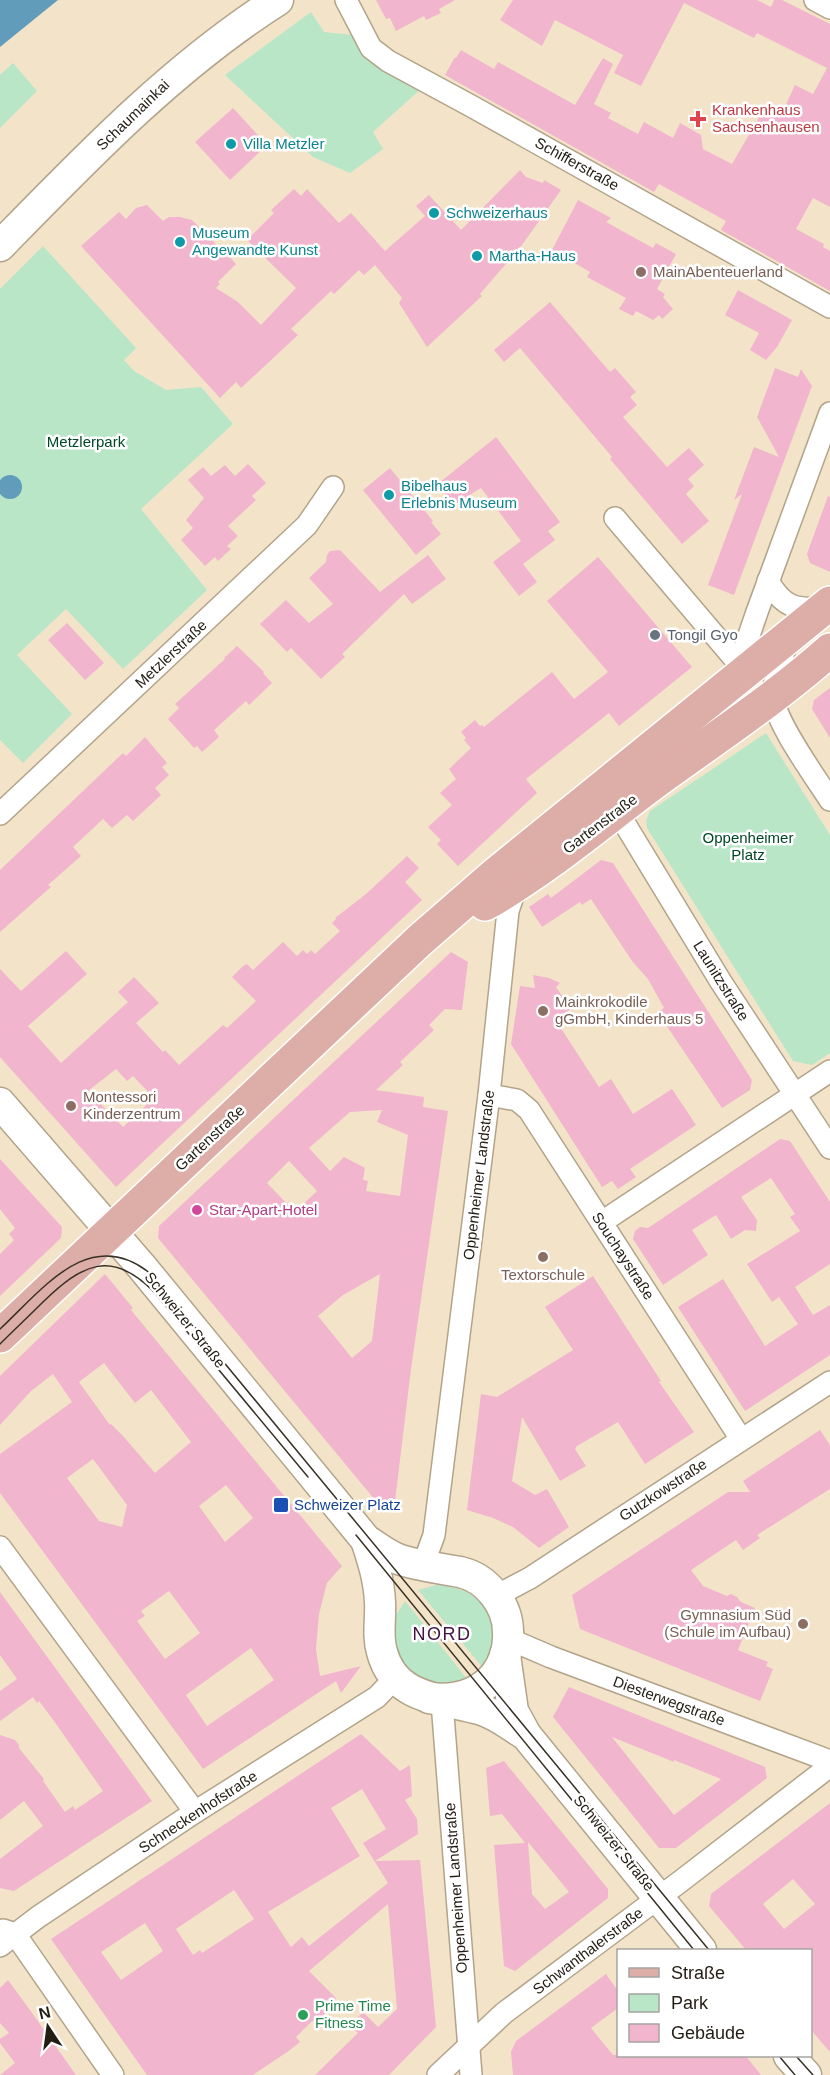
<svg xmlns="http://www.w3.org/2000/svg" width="830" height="2075" viewBox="0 0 830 2075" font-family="Arial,sans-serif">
<rect width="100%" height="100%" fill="#f3e4c9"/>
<!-- green -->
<g fill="#b8e6c7">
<polygon points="311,12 324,32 353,35 422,88 373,132 383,149 350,173 313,157 225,75"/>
<polygon points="13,63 37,91 0,128 0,75"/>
<polygon points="43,246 136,348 124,360 134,371 166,390 201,387 233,424 141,509 207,590 123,669 66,609 17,655 72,714 23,763 0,740 0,289"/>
<polygon points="766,733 830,835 830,1053 812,1065 793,1061 647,828 646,821 650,811"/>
<path d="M436 1585C485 1587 509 1625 483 1668L418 1590Z"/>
<polygon points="405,1601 467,1679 439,1684 414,1680 390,1653 392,1621"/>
</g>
<!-- water -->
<g fill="#619cbb">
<polygon points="0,0 58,0 0,47"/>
<circle cx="10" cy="487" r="12"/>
</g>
<!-- building -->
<g fill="#f1b5ce" fill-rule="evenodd">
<polygon points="376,0 455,0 439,9 441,13 426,20 424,16 396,31 390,18 386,19"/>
<polygon points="513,0 757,0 771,7 774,0 782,0 830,24 830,207 813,198 796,229 824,244 823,247 830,251 830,291 721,230 726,221 659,184 654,192 445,75 455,57 456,58 461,50 494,69 498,62 575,105 603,58 613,64 594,104 611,113 608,118 638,134 644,122 673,138 680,123 701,135 703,149 732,164 765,107 771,111 772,108 782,113 795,85 813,94 827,68 757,33 754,38 684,3 641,86 614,73 623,55 555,20 542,46 500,20"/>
<polygon points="233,108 267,145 230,180 195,142"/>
<polygon points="520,170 526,177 543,183 544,180 561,190 522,245 480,294 482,296 427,347 399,303 402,298 375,265 364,275 359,270 334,294 331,291 291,329 298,335 241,388 236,382 220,398 81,246 119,212 126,219 136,208 147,205 163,221 169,217 180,217 192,220 217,245 218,244 236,264 218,282 220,284 216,288 238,302 261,325 296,288 247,240 274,213 271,210 294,189 301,196 307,189 339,223 351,213 385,251 425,216 416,206 429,195 461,230"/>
<polygon points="578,200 611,218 606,222 653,248 656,243 676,254 657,289 665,294 663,297 673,309 662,319 659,315 653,320 636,311 633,316 619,309 626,298 587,277 590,272 552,250"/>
<polygon points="738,290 792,320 777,347 766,360 750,350 759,333 725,315"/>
<polygon points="550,302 610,372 615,368 636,392 630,397 637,405 623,417 667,467 689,448 704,465 688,479 694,486 686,494 709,521 682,544 610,459 612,457 520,348 504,362 494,350"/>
<polygon points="775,368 798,377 801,369 812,386 734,595 708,585 742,494 734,500 754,447 779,457 757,417"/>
<polygon points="496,437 560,522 548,531 555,540 523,564 537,582 519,596 493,562 521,541 481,488 455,504 446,497 439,483"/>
<polygon points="248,464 266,483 252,496 256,500 228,526 238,536 227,546 231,549 218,561 215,557 205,566 181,540 193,528 186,520 204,498 188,480 203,467 211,476 225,465 235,476"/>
<polygon points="390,468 433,521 431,522 441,534 416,555 363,490"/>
<polygon points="828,496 830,497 830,572 810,563 807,554"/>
<polygon points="340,550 380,592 428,555 446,579 412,604 404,594 342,654 345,657 321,679 291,648 287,652 260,624 286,600 309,623 333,604 309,578 326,562 327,555 330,551"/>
<polygon points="598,557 692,667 619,726 609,713 526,779 537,793 458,866 437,844 441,840 428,827 452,805 440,793 456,779 449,769 471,748 464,740 466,738 461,732 475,720 480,726 482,725 484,727 552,672 574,699 608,672 547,601"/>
<polygon points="67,623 104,663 85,680 48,640"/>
<polygon points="237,646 264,672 263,673 272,683 249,705 246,701 214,730 219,737 202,752 197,746 194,748 168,719 179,708 175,704 225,659 224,658"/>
<polygon points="830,688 830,738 812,709 814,700"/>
<polygon points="145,737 167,763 162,767 169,775 155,788 161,795 133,821 127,815 112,828 103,819 73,847 81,856 48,885 51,887 0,932 0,870 123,753 126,756"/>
<path d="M407 856 419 868 405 882 422 900 116 1187 0 1057V969L21 991 66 951 87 974 28 1026 61 1063 128 1002 118 992 134 977 159 1003 136 1023 163 1052 165 1050 179 1065 223 1025 227 1028 256 1001 232 977 243 966 247 964 253 970 283 942 297 956 303 950 307 954 311 950 315 954 340 931 332 923 336 919 335 918 366 894ZM116 1069 127 1081 133 1076 154 1098 123 1127 88 1091Z"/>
<polygon points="601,860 613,863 752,1080 750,1090 722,1108 662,1019 664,1018 659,1011 664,1008 648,979 632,961 591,899 582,905 580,902 542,927 529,907 548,894 551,898"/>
<path d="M451 952 468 962 462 1010 445 1009 429 1025 434 1030 400 1062 403 1065 376 1090 424 1097 423 1107 448 1111 411 1369 395 1501 380 1506 158 1238 159 1226ZM382 1110 377 1122 408 1135 400 1196 366 1191 368 1181 363 1180 365 1168 344 1157 330 1171 309 1148 350 1112ZM289 1161 317 1191 295 1212 267 1183ZM380 1274 372 1341 352 1358 318 1316 343 1295Z"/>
<polygon points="533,975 549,978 560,983 556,987 571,1009 555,1019 599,1087 611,1079 633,1114 672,1089 696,1125 630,1169 636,1177 618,1189 612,1181 602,1187 511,1044 520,986 535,988"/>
<polygon points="780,1139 790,1141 830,1202 830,1264 795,1287 813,1315 830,1305 830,1355 745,1411 678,1307 723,1279 765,1346 798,1324 779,1297 772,1302 747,1264 800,1231 790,1217 795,1214 771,1178 741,1197 757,1220 756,1231 745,1230 731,1239 716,1215 692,1230 708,1255 663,1285 633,1239 635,1231 640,1227 648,1228"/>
<polygon points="0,1159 62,1227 61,1238 0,1296 0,1254 14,1240 9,1234 15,1228 0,1209"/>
<path d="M105 1274 133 1308 131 1310 342 1566 327 1583 319 1614 316 1649 320 1676 361 1666 341 1693 336 1681 203 1769 0 1493V1454L72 1402 53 1374 31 1391 0 1425V1376ZM104 1363 135 1403 151 1390 191 1442 155 1473 123 1436 111 1424 110 1425 79 1382ZM93 1459 127 1505 122 1527 99 1521 67 1478ZM226 1485 253 1518 225 1542 199 1506ZM169 1591 200 1633 165 1659 137 1621 145 1616 141 1611ZM251 1648 274 1680 207 1726 186 1695Z"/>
<polygon points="593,1276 661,1381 659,1382 694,1432 645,1464 618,1422 577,1446 575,1449 586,1466 560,1481 522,1417 512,1481 535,1495 547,1489 569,1527 539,1548 513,1527 493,1518 467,1510 481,1394 497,1397 573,1350 545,1307"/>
<polygon points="820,1430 830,1445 830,1489 757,1535 760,1538 743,1550 736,1540 691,1570 703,1586 727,1596 731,1594 737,1597 741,1602 755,1608 738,1650 768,1662 766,1666 773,1669 760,1701 580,1629 572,1595 728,1492 750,1492 743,1481"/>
<polygon points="0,1592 152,1801 14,1891 0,1888 0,1859 43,1826 24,1801 0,1820 0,1735 15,1740 19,1745 19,1748 44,1779 43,1781 65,1812 73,1806 75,1810 103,1791 54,1721 39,1701 37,1703 33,1697 0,1721 0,1691 17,1679 0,1655"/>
<path d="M569 1687 765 1767 767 1778 676 1848H659L553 1717ZM612 1737 674 1762V1760L721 1779 674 1815Z"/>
<path d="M361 1734 400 1771 410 1765 412 1796 405 1800 417 1819 418 1834 375 1861 420 1860 436 2027 389 2075H315L358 2033 350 2025 363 2012 378 2027 397 2009 388 1904 309 1971 336 1998 319 2022 312 2021 296 2037 300 2042 290 2050 253 2075H147L51 1939ZM362 1789 386 1829 363 1843 388 1883 309 1946 302 1937 291 1947 268 1912 360 1856 331 1808ZM234 1890 254 1919 202 1953 200 1950 193 1955 176 1929ZM145 1923 163 1951 121 1980 101 1952Z"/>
<path d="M504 1761 608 1889V1898L515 1971 504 1966 494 1845 525 1843 502 1814 490 1816 486 1768ZM528 1842 569 1892 545 1909 532 1894Z"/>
<path d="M830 1803V2052L810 2029V1950H746L709 1906 711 1894ZM793 1879 815 1904 784 1929 763 1904Z"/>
<polygon points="606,1974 618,1991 618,2008 591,2028 613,2055 745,2055 761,2075 513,2075 511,2052 516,2041"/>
<polygon points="8,1980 27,2006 76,2075 0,2075 15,2063 0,2043 0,2039 9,2033 0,2023 0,1988"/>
</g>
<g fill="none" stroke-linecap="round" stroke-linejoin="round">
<!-- street casing -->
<g stroke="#b2a48b" stroke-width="24">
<g id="street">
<polyline points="346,0 371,48 388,61 473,107 830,307"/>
<polyline points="815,0 830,8"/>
<polyline points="615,518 739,664"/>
<path d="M768 581C783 607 796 611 825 607"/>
<path d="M787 641C783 659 774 675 773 694 772 718 816 778 830 800"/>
<polyline points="695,741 721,710 729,694 757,612 830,413"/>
<polyline points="617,811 721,982 830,1148"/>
<polyline points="0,814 307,525 333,487"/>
<polyline points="489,1095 517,1100 529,1110 741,1439"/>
<polyline points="602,1222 830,1071"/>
<polyline points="0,1547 195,1812"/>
<polyline points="423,1565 434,1535 489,1095 508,911 517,884"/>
<polyline points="496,1596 530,1578 830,1382"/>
<polyline points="509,1639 551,1657 830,1761"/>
<polyline points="442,1702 471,2075"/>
<polyline points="3,1930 15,1934 113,2075"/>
<polyline points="0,1946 38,1917 195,1812 377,1697 395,1678"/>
<polyline points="438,2075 504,2013 681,1881 830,1766"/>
</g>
</g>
<!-- secondary casing -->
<g stroke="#b2a48b" stroke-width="33">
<g id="secondary">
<path d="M0 246C87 157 173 67 278 0"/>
<path d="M0 1103 142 1267 366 1540C376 1546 387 1555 398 1559 418 1566 439 1568 460 1572 487 1578 508 1605 508 1632 509 1648 504 1663 495 1675 478 1696 454 1701 429 1698"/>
<path d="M366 1540C373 1561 379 1580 380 1602 381 1619 377 1636 382 1652 395 1701 443 1698 482 1710 498 1715 512 1727 526 1735"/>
<polyline points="505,1655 513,1711 526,1735 701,1950"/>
<polyline points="789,2056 806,2075"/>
</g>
</g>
<!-- primary casing -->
<g stroke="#fff" stroke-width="36">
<g id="primary">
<path d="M485 904C547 869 602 821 659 779 717 737 776 698 830 650"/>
<polyline points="0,1336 420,940 497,873 830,603"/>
</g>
</g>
<!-- street -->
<use href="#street" stroke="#fff" stroke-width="21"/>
<!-- secondary -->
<use href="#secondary" stroke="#fff" stroke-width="30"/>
<!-- primary -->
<use href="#primary" stroke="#ddada7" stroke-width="33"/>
<!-- tram -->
<g stroke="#383126" stroke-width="1.5">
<path d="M0 1329C43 1289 90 1224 151 1274L709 1950"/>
<path d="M0 1344C14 1330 29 1316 43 1302 81 1265 111 1248 154 1292L308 1477"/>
<polyline points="356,1535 694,1950"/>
<polyline points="779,2056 795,2075"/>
<polyline points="796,2056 813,2075"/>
</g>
</g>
<!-- markers -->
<path fill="#e0444e" stroke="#fff" stroke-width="2" d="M695 110h6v6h6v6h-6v6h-6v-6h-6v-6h6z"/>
<g fill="#0f9aa8" stroke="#fff" stroke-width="2">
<circle cx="231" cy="144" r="6"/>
<circle cx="434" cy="213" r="6"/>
<circle cx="180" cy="242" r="6"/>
<circle cx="477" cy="256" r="6"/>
<circle cx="389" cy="495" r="6"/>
</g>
<g fill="#8d6e63" stroke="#fff" stroke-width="2">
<circle cx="641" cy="272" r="6"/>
<circle cx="543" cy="1011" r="6"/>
<circle cx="71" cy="1106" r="6"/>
<circle cx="543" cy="1257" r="6"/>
<circle cx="803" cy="1624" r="6"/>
</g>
<circle fill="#6b7280" stroke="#fff" stroke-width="2" cx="655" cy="635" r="6"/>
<circle fill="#d1479c" stroke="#fff" stroke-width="2" cx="197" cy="1210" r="6"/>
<rect fill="#1a4fb4" stroke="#fff" stroke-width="2" x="273" y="1497" width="16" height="16" rx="3"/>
<circle fill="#2e9e5b" stroke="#fff" stroke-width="2" cx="303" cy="2015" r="6"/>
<g text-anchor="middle" stroke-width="5" stroke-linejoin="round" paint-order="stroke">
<!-- health labels -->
<g font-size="15" fill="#be3a42" stroke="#fff" text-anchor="start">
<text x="712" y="115">Krankenhaus<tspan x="712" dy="17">Sachsenhausen</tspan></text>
</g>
<!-- street labels -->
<g font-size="15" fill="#221c13" stroke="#fff">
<text transform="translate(133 115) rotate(-44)" y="5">Schaumainkai</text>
<text transform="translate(577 164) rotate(29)" y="5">Schifferstraße</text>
<text transform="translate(171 654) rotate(-43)" y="5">Metzlerstraße</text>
<text transform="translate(600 824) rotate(-37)" y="5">Gartenstraße</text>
<text transform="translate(721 981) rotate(58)" y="5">Launitzstraße</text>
<text transform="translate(210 1138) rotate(-43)" y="5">Gartenstraße</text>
<text transform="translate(479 1175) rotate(-83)" y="5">Oppenheimer Landstraße</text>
<text transform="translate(623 1256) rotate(57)" y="5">Souchaystraße</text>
<text transform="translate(185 1320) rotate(51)" y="5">Schweizer Straße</text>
<text transform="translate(663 1490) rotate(-33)" y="5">Gutzkowstraße</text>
<text transform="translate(669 1701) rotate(20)" y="5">Diesterwegstraße</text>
<text transform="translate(198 1812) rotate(-33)" y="5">Schneckenhofstraße</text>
<text transform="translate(614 1843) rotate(51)" y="5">Schweizer Straße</text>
<text transform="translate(456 1888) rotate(-94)" y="5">Oppenheimer Landstraße</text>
<text transform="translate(588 1951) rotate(-37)" y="5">Schwanthalerstraße</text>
</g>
<!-- culture labels -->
<g font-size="15" fill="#0d838f" stroke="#fff" text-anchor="start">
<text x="243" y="149">Villa Metzler</text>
<text x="446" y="218">Schweizerhaus</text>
<text x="192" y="238">Museum<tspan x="192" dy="17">Angewandte Kunst</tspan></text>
<text x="489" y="261">Martha-Haus</text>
<text x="401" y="491">Bibelhaus<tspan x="401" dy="17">Erlebnis Museum</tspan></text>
</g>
<!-- education labels -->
<g font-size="15" fill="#785e54" stroke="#fff" text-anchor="start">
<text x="653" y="277">MainAbenteuerland</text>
<text x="555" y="1007">Mainkrokodile<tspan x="555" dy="17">gGmbH, Kinderhaus 5</tspan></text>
<text x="83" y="1102">Montessori<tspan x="83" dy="17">Kinderzentrum</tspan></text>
<text x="543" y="1280" text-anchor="middle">Textorschule</text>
<text x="791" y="1620" text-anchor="end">Gymnasium Süd<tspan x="791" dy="17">(Schule im Aufbau)</tspan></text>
</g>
<!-- park labels -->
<g font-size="15" fill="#004726" stroke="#fff">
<text x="86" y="447">Metzlerpark</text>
<text x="748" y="843">Oppenheimer<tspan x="748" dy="17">Platz</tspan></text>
</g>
<!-- worship labels -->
<g font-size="15" fill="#5b616d" stroke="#fff" text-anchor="start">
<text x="667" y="640">Tongil Gyo</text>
</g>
<!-- hotel labels -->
<g font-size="15" fill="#b23c85" stroke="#fff" text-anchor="start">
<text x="209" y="1215">Star-Apart-Hotel</text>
</g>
<!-- transit labels -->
<g font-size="15" fill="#164399" stroke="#fff" text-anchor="start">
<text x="294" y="1510">Schweizer Platz</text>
</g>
<!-- leisure labels -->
<g font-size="15" fill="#27864d" stroke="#fff" text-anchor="start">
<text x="315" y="2011">Prime Time<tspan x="315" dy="17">Fitness</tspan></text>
</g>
<!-- quarter labels -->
<g font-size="18" letter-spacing="1.5" fill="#431343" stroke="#fff">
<text x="442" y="1640">NORD</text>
</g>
</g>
<!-- legend -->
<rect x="617" y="1949" width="195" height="108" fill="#ffffff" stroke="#a7a4a1" stroke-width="1.5"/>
<rect x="629" y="1968" width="30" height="9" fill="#ddada7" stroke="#a7a4a1" stroke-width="1.5"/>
<text x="671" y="1979" font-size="18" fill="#221c13">Straße</text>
<rect x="629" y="1994" width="30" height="18" fill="#b8e6c7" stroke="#a7a4a1" stroke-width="1.5"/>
<text x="671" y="2009" font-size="18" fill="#221c13">Park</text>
<rect x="629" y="2024" width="30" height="18" fill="#f1b5ce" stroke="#a7a4a1" stroke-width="1.5"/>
<text x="671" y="2039" font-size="18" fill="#221c13">Gebäude</text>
<!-- north arrow -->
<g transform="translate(48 2027) rotate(347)" stroke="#ffffff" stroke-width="4.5" paint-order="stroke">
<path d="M0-4.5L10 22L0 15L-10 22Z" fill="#221c13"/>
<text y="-9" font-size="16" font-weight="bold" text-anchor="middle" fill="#221c13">N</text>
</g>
</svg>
